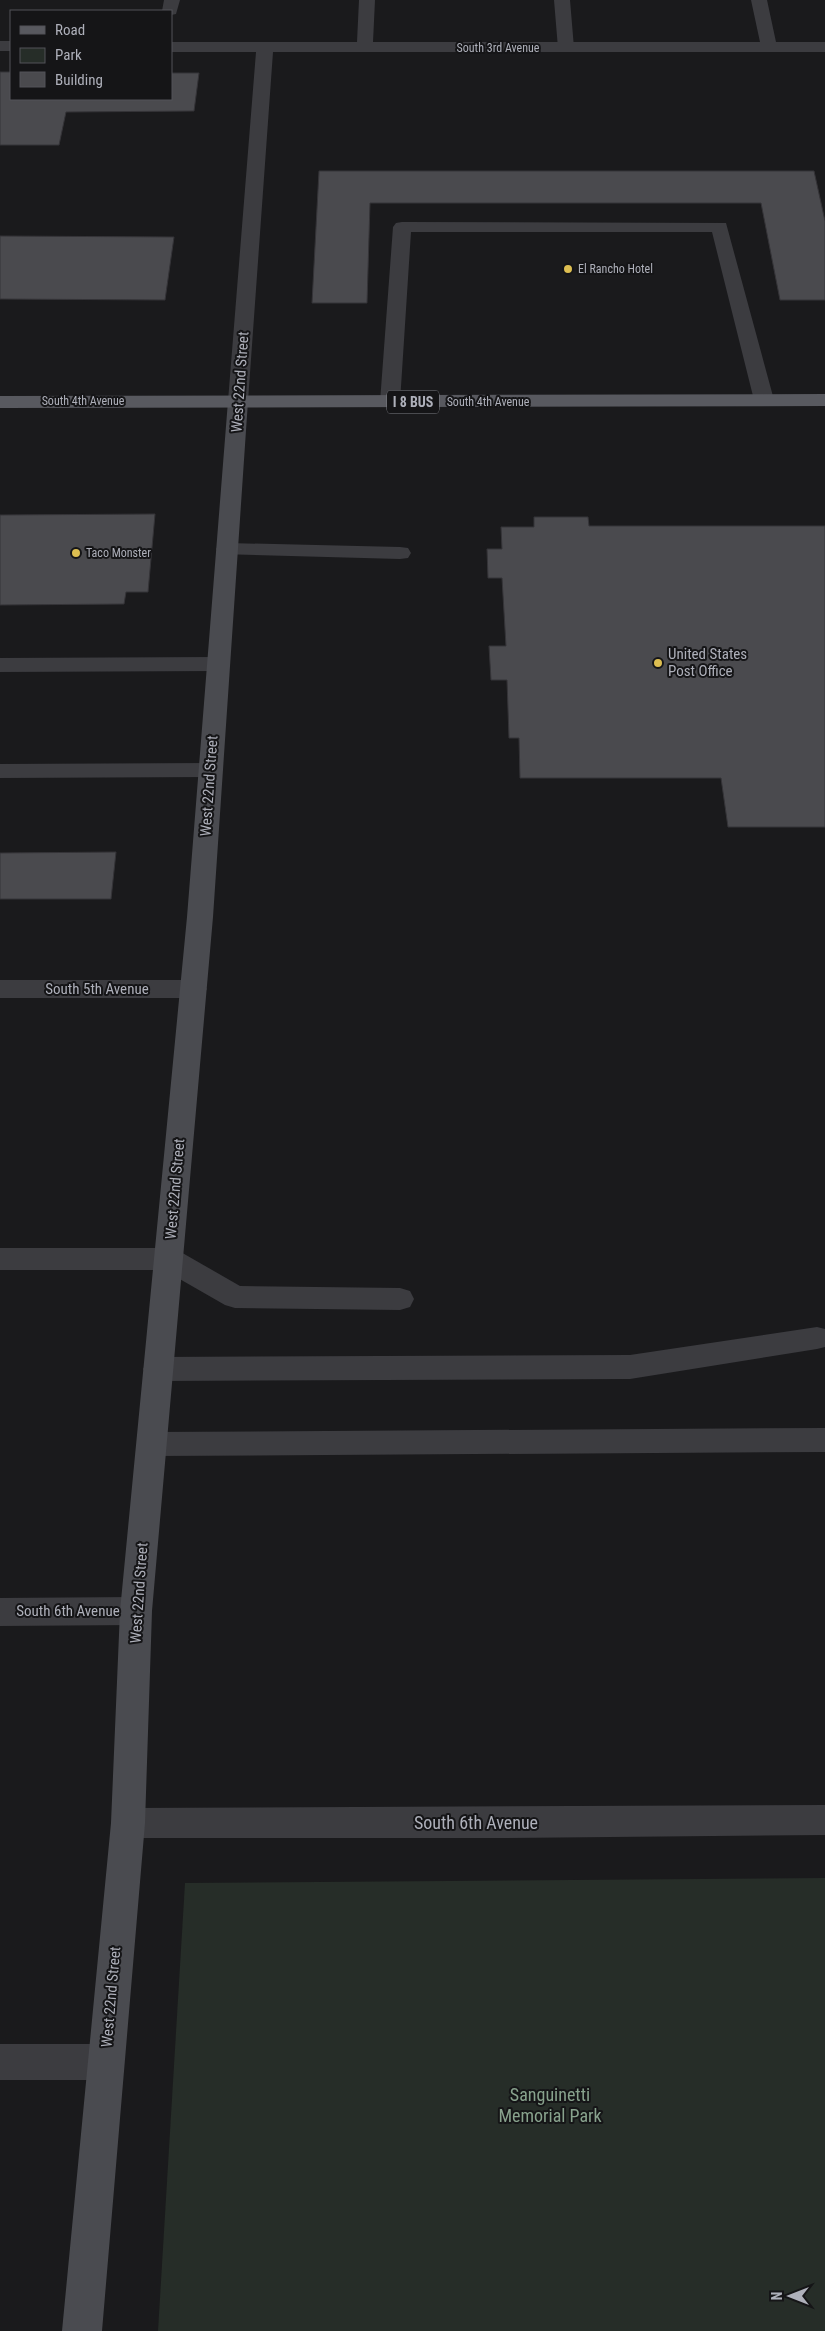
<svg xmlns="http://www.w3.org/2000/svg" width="825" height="2331" viewBox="0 0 825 2331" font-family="'Roboto Condensed',sans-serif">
<rect width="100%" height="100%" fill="#1a1a1c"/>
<!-- green -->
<polygon fill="#262d28" points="825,1878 825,2331 158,2331 185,1883"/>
<!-- building -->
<g fill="#4a4a4e" stroke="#353438">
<polygon points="0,72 11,72 11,99 171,99 171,73 199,73 194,111 66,112 59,145 0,145"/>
<polygon points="319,171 814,171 825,221 825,300 780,300 761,203 370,203 367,303 312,303"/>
<polygon points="0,236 174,237 165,300 0,299"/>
<polygon points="155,514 148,592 126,592 124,604 0,605 0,515"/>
<polygon points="534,517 588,517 589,526 825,526 825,827 728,827 721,778 520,778 519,738 509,738 507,680 491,680 489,646 506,646 502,578 488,578 487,549 502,549 501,527 534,527"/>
<polygon points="116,852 111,899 0,899 0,853"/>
</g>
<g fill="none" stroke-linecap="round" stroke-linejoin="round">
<!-- lane -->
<g fill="#3c3c40" fill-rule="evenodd">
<polygon points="164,0 180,0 176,14 171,15 171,11 162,11"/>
<polygon points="554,0 570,0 574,48 572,51 560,51 558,48"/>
<polygon points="402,222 726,223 774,400 771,404 764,406 757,404 754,400 712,232 411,232 400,402 397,406 390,408 383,406 380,402 393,227 396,223"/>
<polygon points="227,543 400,547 408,548 411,553 408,558 400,559 219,554 216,549 219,544"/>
<polygon points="218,657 226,659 229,664 226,669 218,671 0,672 0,658"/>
<polygon points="211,763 219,765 223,770 219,775 211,777 0,778 0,764"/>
<polygon points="0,1248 169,1248 179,1251 240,1286 400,1288 410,1291 414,1299 410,1307 400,1310 235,1308 225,1305 164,1270 0,1270"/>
<polygon points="817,1327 825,1329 825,1347 817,1349 630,1379 158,1381 148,1377 143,1369 148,1361 158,1357 630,1355"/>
<polygon points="825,1428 825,1452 152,1456 141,1453 137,1444 141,1435 152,1432"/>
<polygon points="0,2044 105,2044 118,2049 123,2062 118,2075 105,2080 0,2080"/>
</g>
<!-- street -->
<g fill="#3c3c40" fill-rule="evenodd">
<polygon points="359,0 375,0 373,42 760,42 751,0 767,0 776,42 825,42 825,52 273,52 248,401 245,405 238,407 231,405 228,401 256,52 171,52 171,42 357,42"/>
<rect x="0" y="41" width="11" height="10"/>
<polygon points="0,980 194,980 203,983 207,989 203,995 194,998 0,998"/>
<polygon points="136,1597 147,1601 152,1611 147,1621 136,1625 0,1626 0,1598"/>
<polygon points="825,1805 825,1835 507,1838 128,1838 116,1834 111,1823 116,1812 128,1808"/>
</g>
<!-- secondary -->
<polygon fill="#4a4b50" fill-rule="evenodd" points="238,395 245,397 248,401 213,917 152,1611 145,1823 102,2331 62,2331 111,1823 120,1611 187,917 228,401 231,397"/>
<!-- primary -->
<polygon fill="#58595f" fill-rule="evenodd" points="825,394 825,406 0,408 0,396"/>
</g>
<!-- markers -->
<g fill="#ddbe51" stroke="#151517" stroke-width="2">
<circle cx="568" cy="269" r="5"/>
<circle cx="76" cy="553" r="5"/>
<circle cx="658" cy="663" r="5"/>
</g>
<g text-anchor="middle" stroke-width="4" stroke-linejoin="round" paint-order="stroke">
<!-- far-street labels -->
<g font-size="12" fill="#aeb0ba" stroke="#151517">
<text x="498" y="52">South 3rd Avenue</text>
<text x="83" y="405">South 4th Avenue</text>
<text x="488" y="406">South 4th Avenue</text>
</g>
<!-- far-poi labels -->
<g font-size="12" fill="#aeb0ba" stroke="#151517" text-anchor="start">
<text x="578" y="273">El Rancho Hotel</text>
<text x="86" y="557">Taco Monster</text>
</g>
<!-- shield labels -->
<rect fill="#151517" stroke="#808289" stroke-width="1" x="387" y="390.5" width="52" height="23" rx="4"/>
<g font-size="14" font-weight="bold" fill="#aeb0ba">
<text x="413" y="407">I 8 BUS</text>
</g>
<!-- street labels -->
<g font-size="15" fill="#aeb0ba" stroke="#151517">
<text transform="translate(240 382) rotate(-86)" y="5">West 22nd Street</text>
<text transform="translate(209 786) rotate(-86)" y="5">West 22nd Street</text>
<text x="97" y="994">South 5th Avenue</text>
<text transform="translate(175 1189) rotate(-85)" y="5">West 22nd Street</text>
<text transform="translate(139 1593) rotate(-86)" y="5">West 22nd Street</text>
<text x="68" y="1616">South 6th Avenue</text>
<text transform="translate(111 1997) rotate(-85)" y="5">West 22nd Street</text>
</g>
<!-- poi labels -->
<g font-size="15" fill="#aeb0ba" stroke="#151517" text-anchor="start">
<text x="668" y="659">United States<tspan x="668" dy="17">Post Office</tspan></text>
</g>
<!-- near-street labels -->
<g font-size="18" fill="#aeb0ba" stroke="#151517">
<text x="476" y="1829">South 6th Avenue</text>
</g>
<!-- near-park labels -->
<g font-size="18" fill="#88a28d" stroke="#151517">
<text x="550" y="2101">Sanguinetti<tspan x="550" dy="21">Memorial Park</tspan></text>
</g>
</g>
<!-- legend -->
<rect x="10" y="10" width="162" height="90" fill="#151517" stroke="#525358"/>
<rect x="20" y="26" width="25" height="8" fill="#58595f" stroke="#525358"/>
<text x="55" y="35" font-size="15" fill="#aeb0ba">Road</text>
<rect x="20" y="48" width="25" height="15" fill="#262d28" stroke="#525358"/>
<text x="55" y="60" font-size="15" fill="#aeb0ba">Park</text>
<rect x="20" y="72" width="25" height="15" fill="#4a4a4e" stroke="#525358"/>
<text x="55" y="85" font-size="15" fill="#aeb0ba">Building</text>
<!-- north arrow -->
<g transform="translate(790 2296) rotate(270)" stroke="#151517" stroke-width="4" paint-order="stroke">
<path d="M0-4L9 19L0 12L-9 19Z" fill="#aeb0ba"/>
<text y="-8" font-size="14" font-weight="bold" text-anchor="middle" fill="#aeb0ba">N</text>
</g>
</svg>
